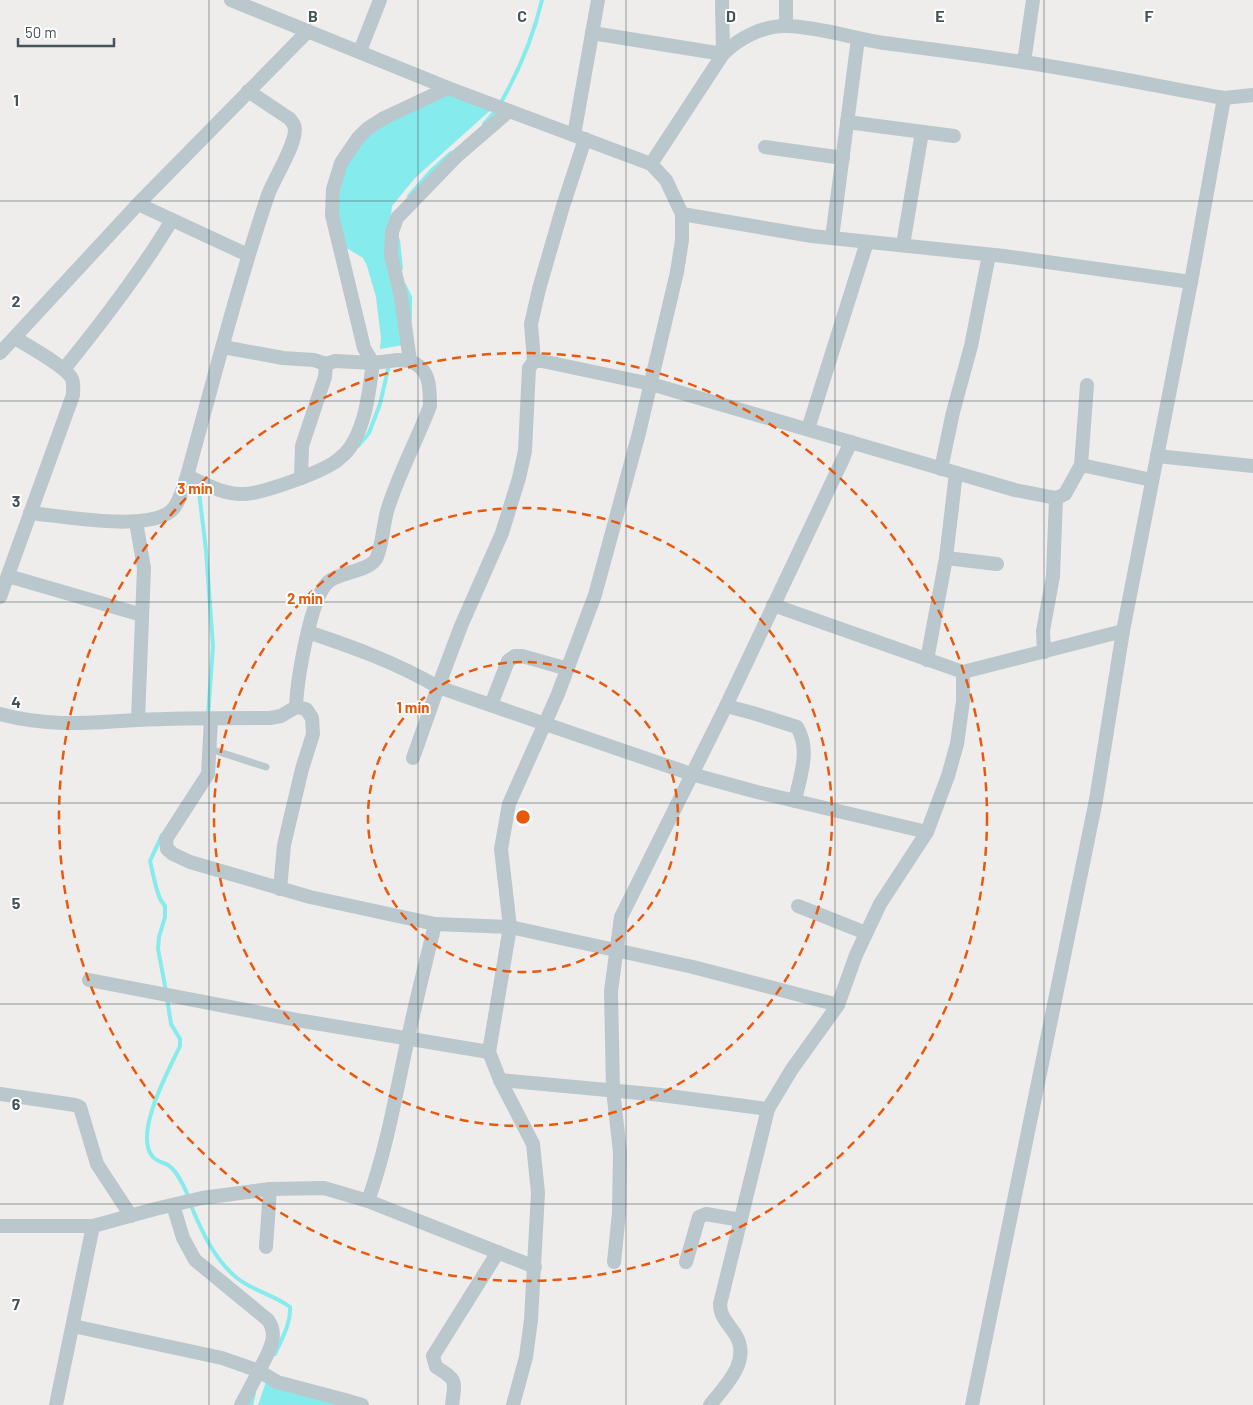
<svg xmlns="http://www.w3.org/2000/svg" width="1253" height="1405" viewBox="0 0 1253 1405" font-family="Barlow,sans-serif">
<rect width="100%" height="100%" fill="#efecec"/>
<!-- water -->
<g fill="#85ebec">
<polygon points="451,89 495,106 415,178 392,206 390,224 403,345 380,349 381,338 376,297 367,266 363,258 345,247 337,215 340,186 345,169 367,134"/>
<polygon points="268,1376 341,1405 258,1405"/>
</g>
<g fill="none" stroke-linecap="round" stroke-linejoin="round">
<!-- stream -->
<g stroke="#85ebec" stroke-width="4">
<path d="M500 104C519 71 533 38 542 0"/>
<polyline points="484,124 496,110"/>
<polyline points="409,196 431,171 451,153"/>
<polyline points="398,240 401,268"/>
<polyline points="404,285 410,297 410,319"/>
<polyline points="358,446 369,433 380,404 389,365"/>
<polyline points="198,484 206,550 213,646 208,716"/>
<polyline points="162,835 150,861 156,887 160,899 165,906 165,917 159,937 158,949 166,991"/>
<path d="M167 998 171 1024 180 1039V1046C169 1070 134 1132 152 1156 157 1162 163 1162 168 1165 174 1169 179 1177 182 1183 187 1191 189 1200 192 1208 203 1234 215 1260 237 1278 253 1291 274 1295 290 1307 291 1324 282 1338 275 1354"/>
<polyline points="251,1405 254,1393"/>
</g>
<!-- lane -->
<polyline stroke="#bac7cc" stroke-width="7" points="210,749 266,767"/>
<!-- street -->
<g stroke="#bac7cc" stroke-width="14">
<polyline points="231,0 448,88 651,164 666,180 682,214 682,240 677,272 639,433 595,595 558,694 509,804 501,849 510,927 489,1052 500,1080 533,1144 538,1193 531,1320 526,1357 513,1405"/>
<polyline points="786,0 786,26"/>
<polyline points="592,33 723,54 722,0"/>
<polyline points="360,51 380,0"/>
<polyline points="1024,62 1033,0"/>
<polyline points="847,122 954,136"/>
<polyline points="574,135 598,0"/>
<polyline points="765,147 843,158"/>
<path d="M651 164 723 54C739 38 764 25 787 26 820 27 852 38 884 43 930 49 977 55 1023 62 1090 72 1157 86 1224 98L1253 95"/>
<polyline points="138,204 248,255"/>
<polyline points="682,214 812,236 1004,256 1191,282"/>
<polyline points="832,238 858,39"/>
<polyline points="903,245 922,132"/>
<polyline points="223,347 283,358 314,360 326,364"/>
<polyline points="0,353 138,204 308,31"/>
<polyline points="534,361 531,324 539,289 563,206 585,139"/>
<path d="M64 369C103 321 140 273 172 220"/>
<polyline points="808,429 867,242"/>
<polyline points="1157,456 1253,466"/>
<polyline points="1081,465 1087,385"/>
<polyline points="941,469 953,412 971,346 989,255"/>
<polyline points="956,473 946,558 997,564"/>
<path d="M187 476C205 484 224 495 245 494 263 493 327 471 340 458 345 454 351 447 354 441 367 417 369 390 373 363L398 360 410 361"/>
<polyline points="301,478 302,446 325,377 326,364 335,361 373,363 364,348 332,215 333,189 341,163 358,138 367,129 384,118 448,88"/>
<path d="M30 513C63 516 146 532 171 511 180 503 183 487 187 476 213 382 237 287 268 195 273 180 300 139 294 125 293 123 291 121 290 119L248 91"/>
<polyline points="136,522 144,568 138,720"/>
<polyline points="8,576 142,615"/>
<path d="M0 597 73 395C73 390 74 384 72 379 67 367 28 346 15 338"/>
<polyline points="773,605 963,672"/>
<path d="M308 632C353 647 397 663 438 687L413 758"/>
<polyline points="1044,652 1043,631 1053,576 1056,498"/>
<polyline points="927,660 946,558"/>
<polyline points="491,705 508,661 515,656 522,656 568,669"/>
<path d="M726 706 753 713 797 727C811 751 800 775 795 801"/>
<path d="M0 714C48 727 88 723 136 720 181 718 226 718 270 718L281 716 296 707C297 682 310 598 328 582 339 572 372 571 377 557 383 542 383 524 388 508 399 473 417 440 430 406 430 386 430 369 410 361L401 297 391 255 392 232 397 218 457 156 509 111"/>
<polyline points="211,719 208,774 166,839 167,849 173,854 190,862 310,897 435,924 510,927 693,967 838,1005"/>
<polyline points="927,832 757,792 691,774 438,687 461,626 502,533 519,478 525,451 529,368 534,361 542,361 651,384 1015,490 1056,498 1061,496 1065,494 1081,465 1152,480"/>
<polyline points="280,889 284,845 302,769 313,734 312,718 306,709 296,707"/>
<polyline points="798,906 866,933"/>
<polyline points="89,980 303,1021 489,1052"/>
<polyline points="500,1080 661,1095 768,1109"/>
<polyline points="0,1094 75,1105 80,1107 97,1164 131,1216"/>
<path d="M368 1201C387 1148 396 1093 408 1038 416 1000 426 962 435 924"/>
<polyline points="0,1226 93,1226 155,1209 202,1198 270,1189 324,1188 368,1201 535,1267"/>
<polyline points="266,1247 270,1189"/>
<polyline points="614,1262 619,1213 620,1152 613,1090 611,991 621,917 726,706 851,442"/>
<polyline points="686,1262 699,1217 706,1214 741,1220"/>
<path d="M73 1326 222 1358 259 1371C267 1354 280 1337 268 1320L195 1260 183 1238 173 1205"/>
<polyline points="345,1400 362,1405"/>
<polyline points="56,1405 93,1226"/>
<polyline points="241,1405 259,1371 277,1382 345,1400 343,1405"/>
<path d="M452 1405C455 1381 458 1380 436 1367L433 1356 498 1252"/>
<path d="M710 1405C726 1385 752 1360 735 1334 728 1323 720 1317 720 1304L768 1109 792 1069 838 1005 856 955 880 904 927 832 948 776 957 744 963 701V672L1123 631"/>
<polyline points="972,1405 1096,800 1123,631 1191,282 1224,98"/>
</g>
</g>
<!-- grid -->
<path fill="none" stroke="#445459" stroke-width="1" stroke-opacity="0.55" d="M209 0V1405M418 0V1405M626 0V1405M835 0V1405M1044 0V1405M0 201H1253M0 401H1253M0 602H1253M0 803H1253M0 1004H1253M0 1204H1253"/>
<!-- distance rings -->
<g fill="none" stroke="#e8590c" stroke-width="2.5" stroke-dasharray="9 6">
<circle cx="523" cy="817" r="155"/>
<circle cx="523" cy="817" r="309"/>
<circle cx="523" cy="817" r="464"/>
</g>
<g font-size="16" text-anchor="middle" font-weight="bold" fill="#445459" stroke="#fff" stroke-width="4" stroke-linejoin="round" paint-order="stroke">
<text x="313" y="22">B</text>
<text x="522" y="22">C</text>
<text x="731" y="22">D</text>
<text x="940" y="22">E</text>
<text x="1149" y="22">F</text>
<text x="16" y="106">1</text>
<text x="16" y="307">2</text>
<text x="16" y="507">3</text>
<text x="16" y="708">4</text>
<text x="16" y="909">5</text>
<text x="16" y="1110">6</text>
<text x="16" y="1310">7</text>
</g>
<circle cx="523" cy="817" r="8" fill="#e8590c" stroke="#fff" stroke-width="2.5"/>
<g font-size="15" text-anchor="middle" font-weight="bold" fill="#e8590c" stroke="#fff" stroke-width="4" stroke-linejoin="round" paint-order="stroke">
<text x="195" y="494">3 min</text>
<text x="305" y="604">2 min</text>
<text x="413" y="713">1 min</text>
</g>
<!-- scale -->
<path d="M18 38v8h96v-8" fill="none" stroke="#445459" stroke-width="2.5"/>
<text x="25" y="38" font-size="15" fill="#445459" stroke="#ffffff" stroke-width="4" paint-order="stroke">50 m</text>
</svg>
